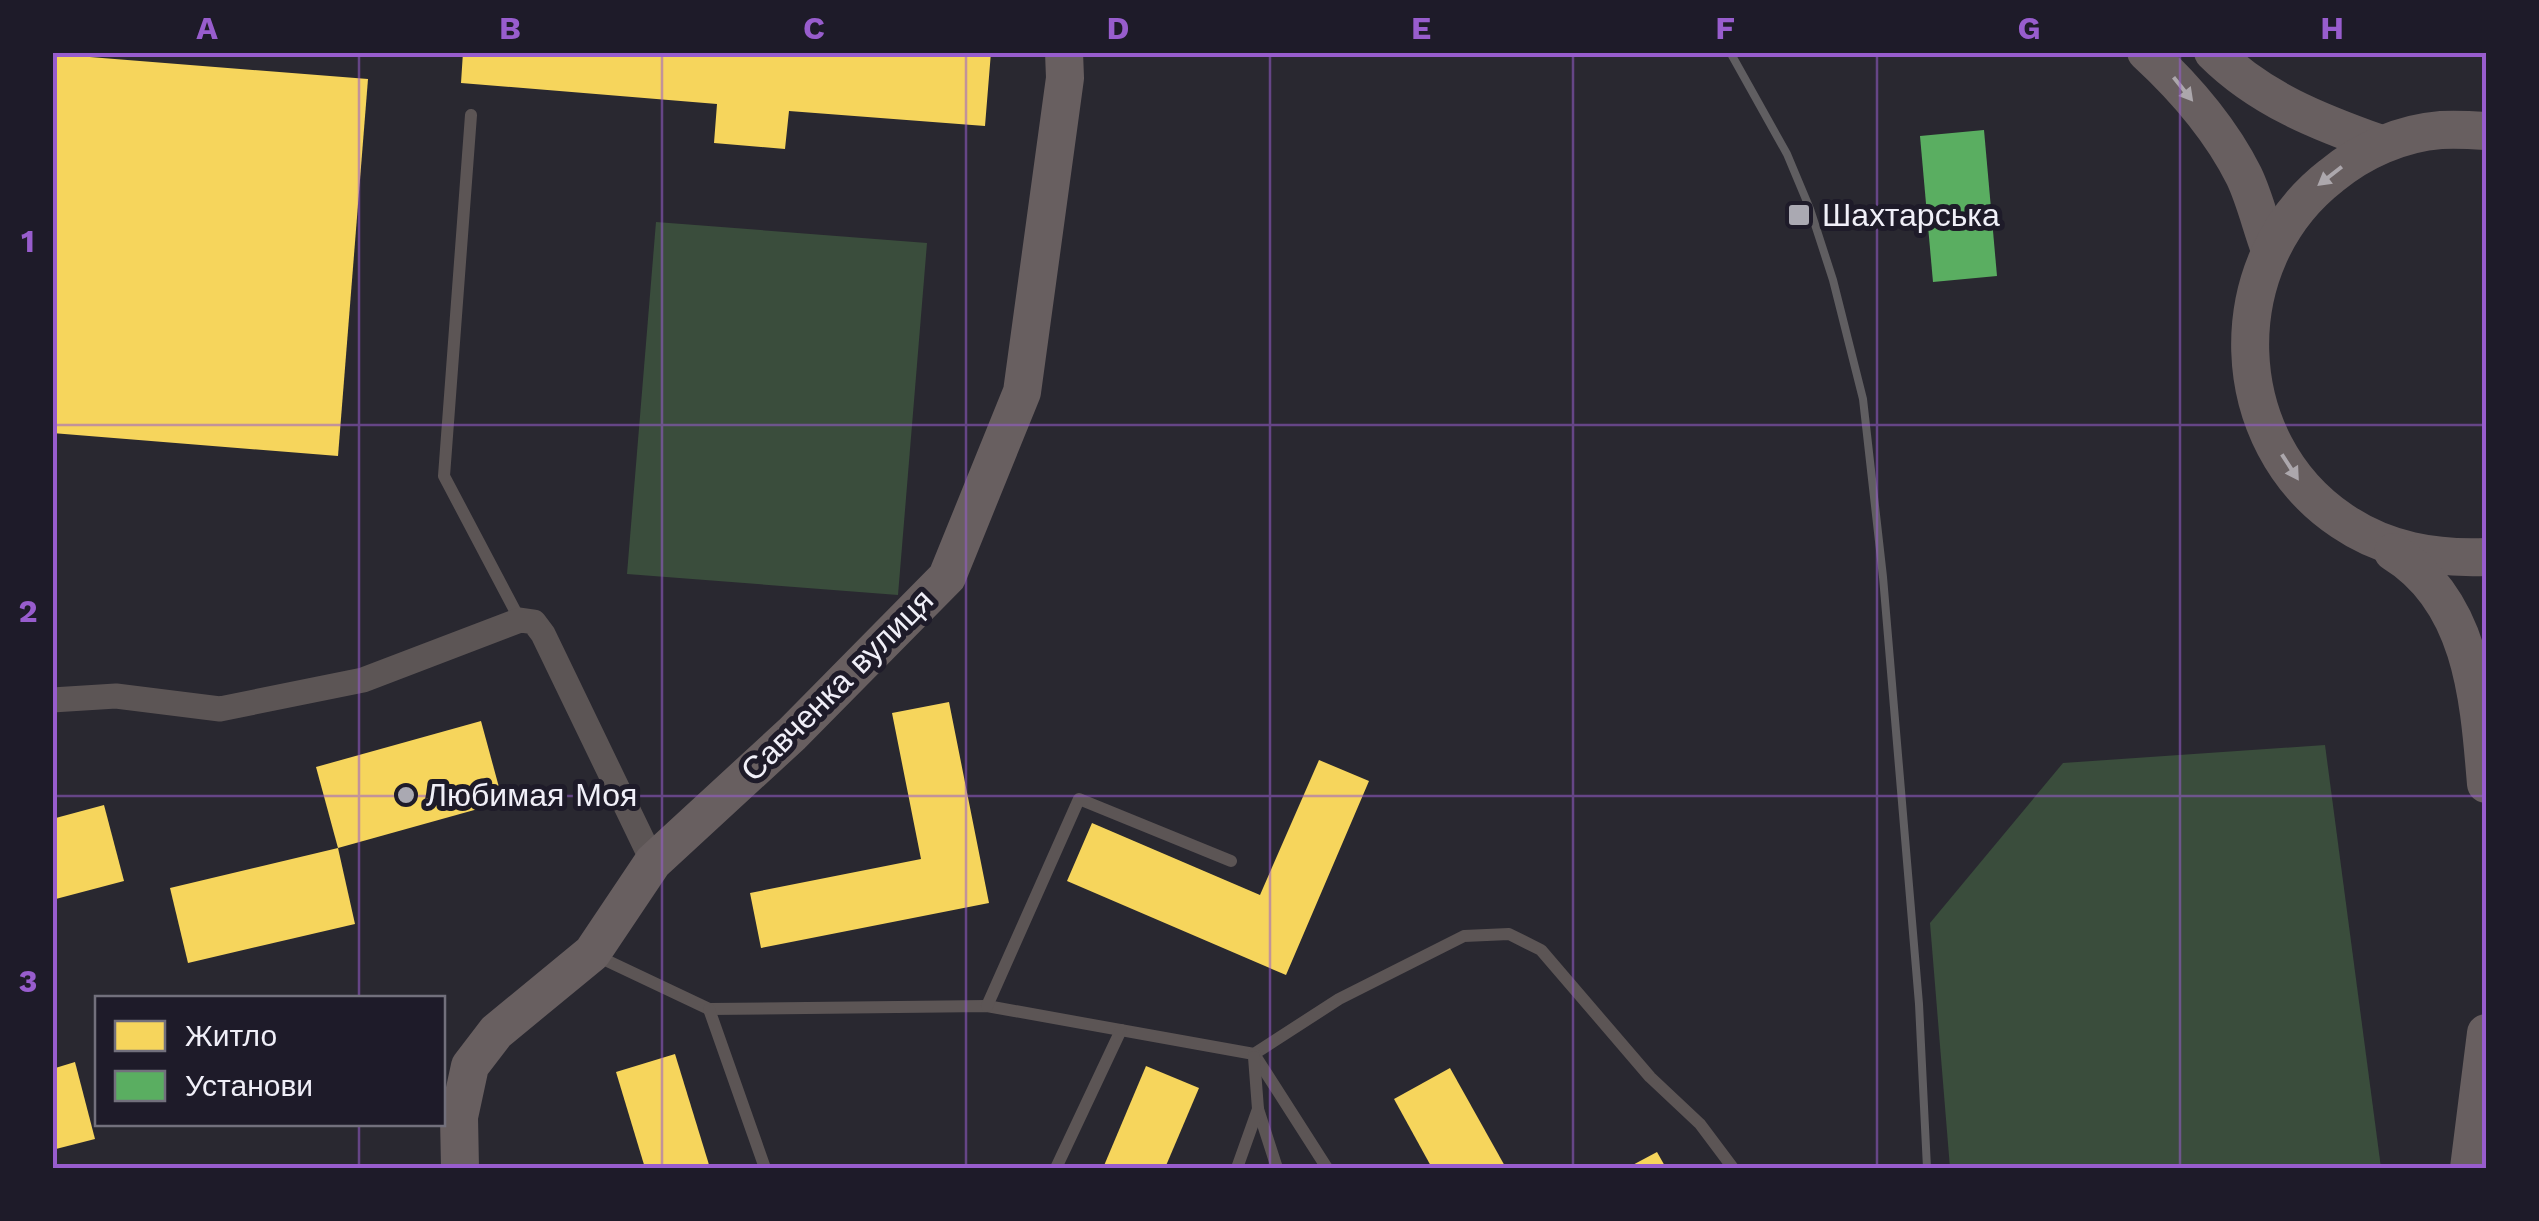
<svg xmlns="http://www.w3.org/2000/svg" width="2539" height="1221" viewBox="0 0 2539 1221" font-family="'Work Sans',sans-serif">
<rect width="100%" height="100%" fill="#292830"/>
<!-- green -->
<g fill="#3a4d3c">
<polygon points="656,222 927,243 898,595 627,574"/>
<polygon points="2325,745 2381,1168 1950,1168 1930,923 2063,763"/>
</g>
<!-- homes -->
<g fill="#f6d55c">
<polygon points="463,52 991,52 985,126 789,111 785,149 714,143 717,104 461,83"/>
<polygon points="52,54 368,79 338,456 52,433"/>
<polygon points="949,702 989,903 761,948 750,893 921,859 892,713"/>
<polygon points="481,721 503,802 338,848 316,767"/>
<polygon points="1319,760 1369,781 1286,975 1067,881 1092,823 1260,895"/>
<polygon points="104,805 124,881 52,900 52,819"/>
<polygon points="338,848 355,924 188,963 170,888"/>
<polygon points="675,1054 710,1168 645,1168 616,1072"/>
<polygon points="75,1062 95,1139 52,1150 52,1069"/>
<polygon points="1146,1066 1199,1088 1165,1168 1103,1168"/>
<polygon points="1450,1068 1506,1168 1432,1168 1394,1099"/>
<polygon points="1657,1152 1666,1168 1627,1168"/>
</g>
<!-- public -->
<polygon fill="#5aae61" points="1984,130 1997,276 1933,282 1920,136"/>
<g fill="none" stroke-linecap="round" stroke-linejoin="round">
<!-- lane -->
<g stroke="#5c5555" stroke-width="12">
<polyline points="471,115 444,476 520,620"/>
<polyline points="597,956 709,1009 987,1006 1254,1054 1339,999 1464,936 1509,934 1541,950 1650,1077 1700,1124 1733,1168"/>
<polyline points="987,1006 1079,799 1231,861"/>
<polyline points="709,1009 765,1168"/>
<polyline points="1254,1054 1327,1168"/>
<polyline points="1258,1109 1277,1168"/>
<polyline points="1056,1168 1121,1030"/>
<polyline points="1237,1168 1258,1109 1254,1057"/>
</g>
<!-- street -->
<polyline stroke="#5c5555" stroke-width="25" points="52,700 116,696 220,709 363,680 520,620 534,622 543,634 653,862"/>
<!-- secondary -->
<g stroke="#685f60" stroke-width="38">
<path d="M2146 52C2184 87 2221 130 2244 176 2255 199 2261 226 2270 250"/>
<path d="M2213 52C2260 99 2319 122 2381 144"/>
<path d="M2486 131C2472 130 2456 129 2441 130 2401 133 2361 151 2331 176 2219 263 2224 442 2342 521 2386 551 2435 559 2486 557"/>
<path d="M2393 552C2473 601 2479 700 2486 784"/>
<polyline points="460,1168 459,1117 470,1066 496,1032 592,953 653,862 792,734 947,577 1022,392 1065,78 1064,52"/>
<polyline points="2469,1168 2486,1033"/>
</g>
<!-- rail -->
<polyline stroke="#605e61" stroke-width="8" points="1730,52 1787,154 1810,209 1833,280 1863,399 1883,577 1919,1004 1927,1168"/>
</g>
<!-- one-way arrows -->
<defs><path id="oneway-solid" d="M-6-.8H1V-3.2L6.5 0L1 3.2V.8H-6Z" transform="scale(2.5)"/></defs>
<g fill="#aca7ac">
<use href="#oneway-solid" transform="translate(2183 89) rotate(51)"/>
<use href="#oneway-solid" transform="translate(2330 176) rotate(142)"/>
<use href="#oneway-solid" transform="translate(2290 467) rotate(57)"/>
</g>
<!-- grid -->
<path fill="none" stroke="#985dcd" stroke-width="2.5" stroke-opacity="0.55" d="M359 52V998M662 52V1168M966 52V1168M1270 52V1168M1573 52V1168M1877 52V1168M2180 52V1168M52 425H2486M52 796H2486M359 1124V1168"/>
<!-- markers -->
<g fill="#aaa9b2" stroke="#1e1b29" stroke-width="4">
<rect x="1787" y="203" width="24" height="24" rx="5"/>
<circle cx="406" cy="795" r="10"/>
</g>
<g text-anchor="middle" stroke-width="10" stroke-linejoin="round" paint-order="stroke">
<!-- poi labels -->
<g font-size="32" fill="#f0eff8" stroke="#1e1b29" text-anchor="start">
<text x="1822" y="226">Шахтарська</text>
<text x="426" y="806">Любимая Моя</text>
</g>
<!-- street labels -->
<g font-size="32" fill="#f0eff8" stroke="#1e1b29">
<text transform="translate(837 685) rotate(-45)" y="11">Савченка вулиця</text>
</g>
</g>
<!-- border -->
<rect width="2539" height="1221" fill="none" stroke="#1e1b29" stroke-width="110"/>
<!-- legend -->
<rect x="95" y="996" width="350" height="130" fill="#1e1b29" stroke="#72707c" stroke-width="2.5"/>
<rect x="115" y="1021" width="50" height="30" fill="#f6d55c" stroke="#72707c" stroke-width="2.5"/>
<text x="185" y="1046" font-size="30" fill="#f0eff8">Житло</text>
<rect x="115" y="1071" width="50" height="30" fill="#5aae61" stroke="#72707c" stroke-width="2.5"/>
<text x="185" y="1096" font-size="30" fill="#f0eff8">Установи</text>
<rect x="55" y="55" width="2429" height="1111" fill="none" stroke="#985dcd" stroke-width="4"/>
<g font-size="32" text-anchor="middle" font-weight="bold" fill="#985dcd">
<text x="207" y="39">A</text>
<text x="510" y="39">B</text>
<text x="814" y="39">C</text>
<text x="1118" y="39">D</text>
<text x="1421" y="39">E</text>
<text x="1725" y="39">F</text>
<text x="2029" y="39">G</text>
<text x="2332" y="39">H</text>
<text x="28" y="252">1</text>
<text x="28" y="622">2</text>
<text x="28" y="992">3</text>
</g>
</svg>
